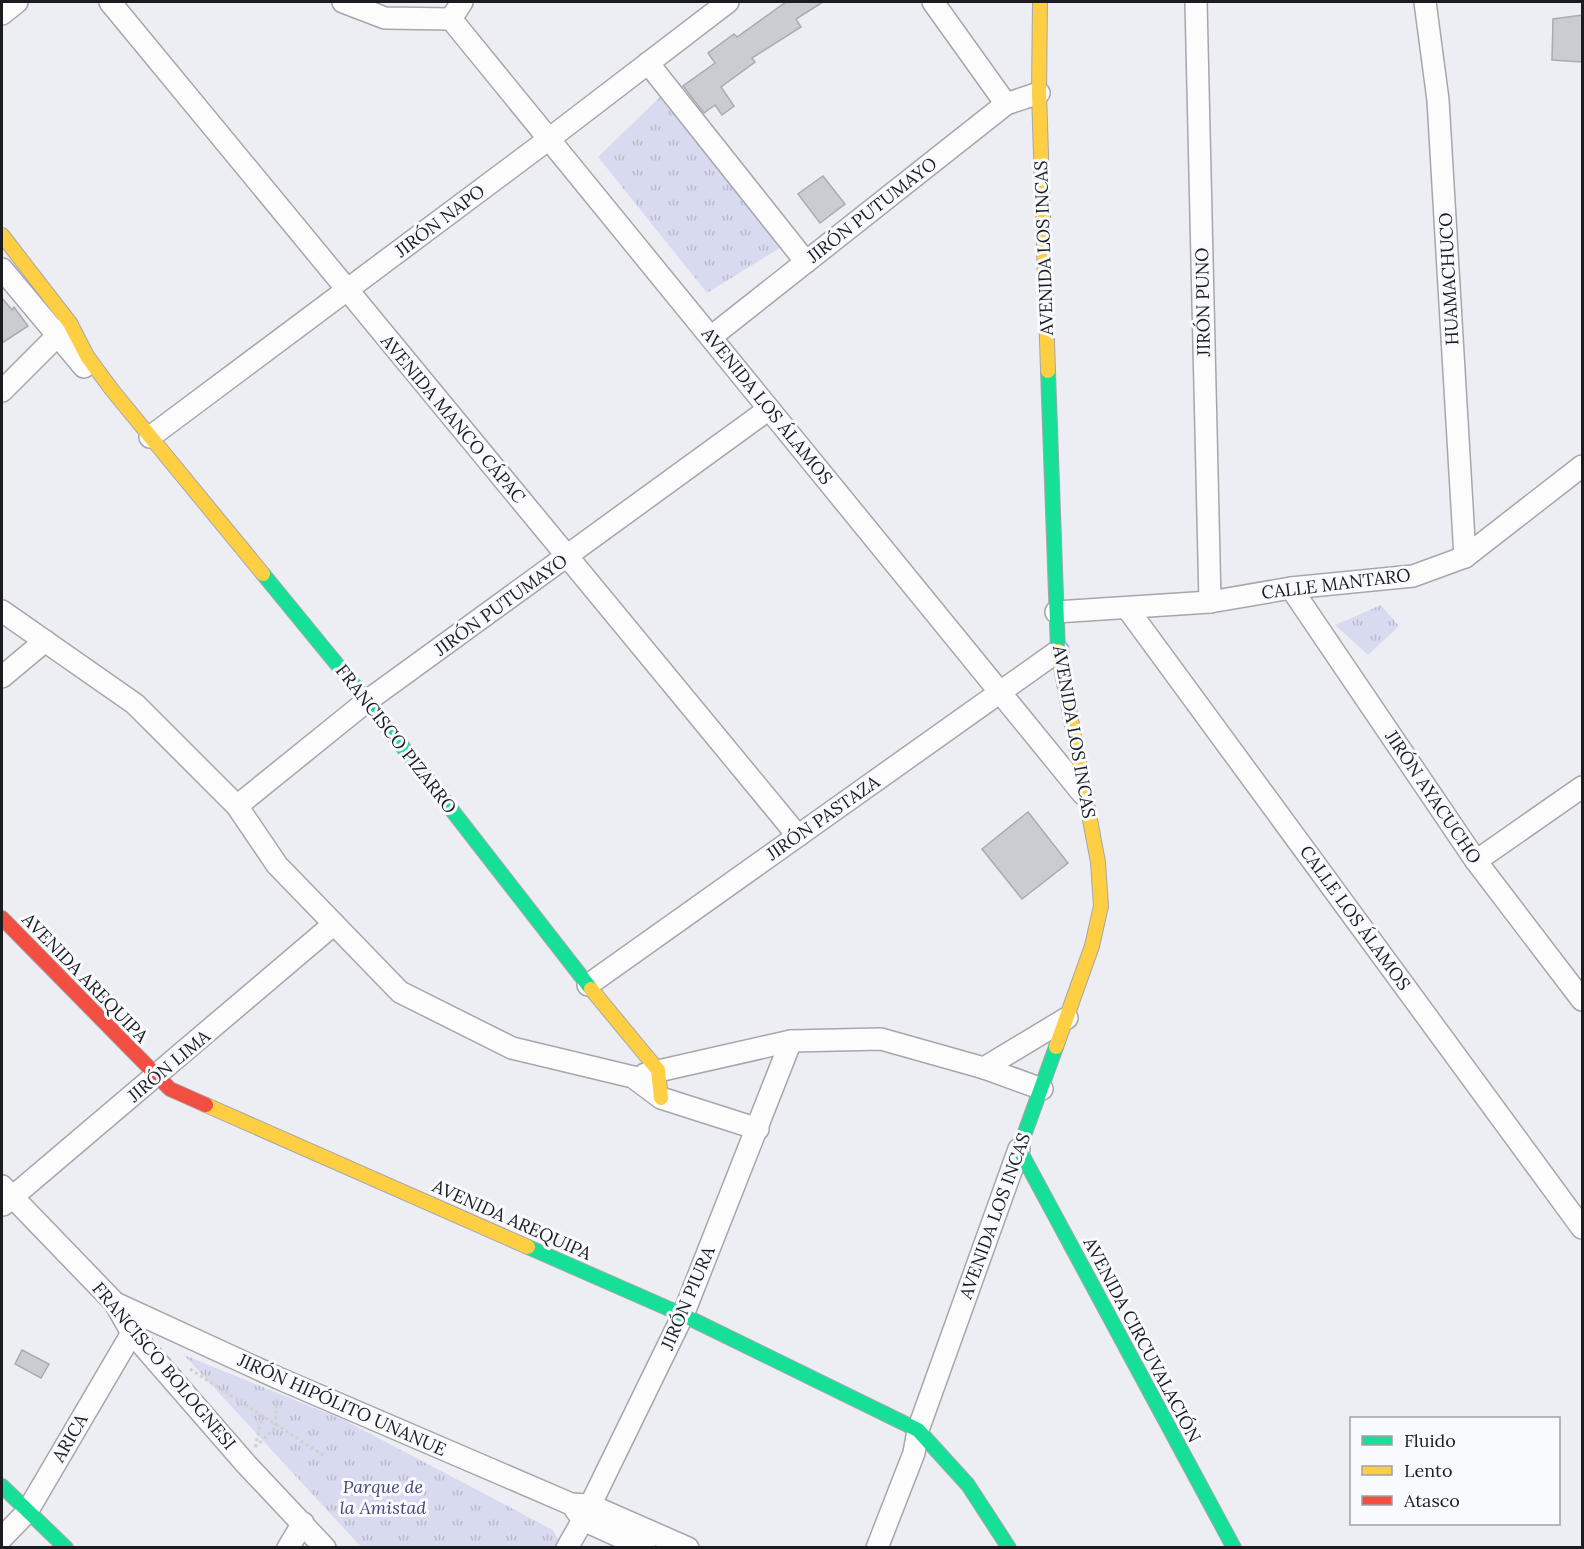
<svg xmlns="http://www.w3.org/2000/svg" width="1584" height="1549" viewBox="0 0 1584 1549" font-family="Lora,serif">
<defs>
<pattern id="grass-tufts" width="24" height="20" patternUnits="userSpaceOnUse" patternTransform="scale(1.5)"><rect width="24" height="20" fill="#d8dbf0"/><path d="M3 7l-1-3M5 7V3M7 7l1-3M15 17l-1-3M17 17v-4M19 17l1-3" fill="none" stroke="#b9bbcd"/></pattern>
</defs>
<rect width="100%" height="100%" fill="#edeef4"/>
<!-- grass -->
<g fill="url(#grass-tufts)">
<polygon points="660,97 780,248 707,293 598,157"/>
<polygon points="1381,605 1399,626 1368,655 1335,625"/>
<polygon points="184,1355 344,1420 553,1530 558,1540 556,1547 361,1547"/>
</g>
<!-- building -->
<g fill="#cbccd1" stroke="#aaabb0" stroke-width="1.5">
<polygon points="786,2 823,2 796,19 801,27 752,58 755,62 721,87 734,106 722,115 715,105 704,113 683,86 715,63 708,53 734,34 737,37"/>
<polygon points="1582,15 1582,62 1552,60 1553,19"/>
<polygon points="823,176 845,204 820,223 798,194"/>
<polygon points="2,298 12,310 14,307 28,326 2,343"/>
<polygon points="1028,812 1068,863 1022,899 982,849"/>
<polygon points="22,1350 49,1364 41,1378 15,1364"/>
</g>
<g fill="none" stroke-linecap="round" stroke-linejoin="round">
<!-- street casing -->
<g stroke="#a6a6ab" stroke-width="24">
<g id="street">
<polyline points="110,2 798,836"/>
<polyline points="343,2 385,18 451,19"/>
<polyline points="933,2 1006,104"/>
<polyline points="1196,2 1210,602"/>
<polyline points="1425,2 1438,100 1465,557"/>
<polyline points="2,14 17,2"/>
<polyline points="451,19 1083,794"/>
<polyline points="451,19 462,2"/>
<polyline points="648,63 806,262"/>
<polyline points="2,269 84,367"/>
<polyline points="711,337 1006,104 1039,93"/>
<polyline points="2,391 67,326"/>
<polyline points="150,437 549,139 728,2"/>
<polyline points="1291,588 1476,861 1582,1000"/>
<polyline points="1127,608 1582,1228"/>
<polyline points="2,611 135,704 237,806 277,865 400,992 512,1048 633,1077 661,1098 758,1129"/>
<polyline points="1056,612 1210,602 1291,588 1413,576 1465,557 1582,466"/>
<polyline points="2,677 45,641"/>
<polyline points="237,806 367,701 769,409"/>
<polyline points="1476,861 1582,787"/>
<polyline points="588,985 1058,651"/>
<polyline points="984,1068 1067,1018"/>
<polyline points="645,1074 791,1041 881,1039 984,1068 1042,1089"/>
<polyline points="2,1186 115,1303 132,1333 246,1464 325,1548"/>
<polyline points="3,1205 334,924"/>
<polyline points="115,1303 278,1378 571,1504 590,1505 688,1548"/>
<polyline points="575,1509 583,1520 645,1548"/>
<polyline points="2,1538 27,1512 139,1321"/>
<polyline points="288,1548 303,1523"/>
<polyline points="567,1548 583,1520 683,1315 791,1041"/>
<polyline points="877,1548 914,1453 918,1430 1019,1149"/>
</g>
</g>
<!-- fast casing -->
<g stroke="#a6a6ab" stroke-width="16">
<g id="fast">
<polyline points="1048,371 1058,651"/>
<polyline points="263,574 367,701 591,989"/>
<polyline points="1056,1047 1019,1149 1234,1548"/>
<polyline points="528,1247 683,1315 918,1430 968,1485 1009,1548"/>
<polyline points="2,1486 66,1548"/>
</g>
</g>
<!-- slow casing -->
<g stroke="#a6a6ab" stroke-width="16">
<g id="slow">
<polyline points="1040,2 1039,93 1048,371"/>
<polyline points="2,235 70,323 87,356 112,390 263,574"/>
<polyline points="591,989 658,1070 661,1098"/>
<polyline points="1056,1047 1092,946 1101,906 1098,862 1058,651"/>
<polyline points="206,1105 528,1247"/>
</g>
</g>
<!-- jam casing -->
<g stroke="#a6a6ab" stroke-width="16">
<polyline id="jam" points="2,918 170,1089 206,1105"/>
</g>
<!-- path -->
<g stroke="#cfd0d1" stroke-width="3" stroke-dasharray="3 3" stroke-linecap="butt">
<polyline points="190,1369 326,1457"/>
<polyline points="255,1447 275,1428 277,1397"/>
<polyline points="255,1447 263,1414"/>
</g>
<!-- street -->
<use href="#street" stroke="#fcfcfd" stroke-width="21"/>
<!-- fast -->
<use href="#fast" stroke="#16e098" stroke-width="14"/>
<!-- slow -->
<use href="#slow" stroke="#ffcf43" stroke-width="14"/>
<!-- jam -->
<use href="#jam" stroke="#f24e42" stroke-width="14"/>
</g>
<g text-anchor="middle" stroke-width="6" stroke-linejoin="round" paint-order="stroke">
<!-- street labels -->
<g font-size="18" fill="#1b1c1f" stroke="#f9fafe">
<text transform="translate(872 210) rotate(-38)" y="6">JIRÓN PUTUMAYO</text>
<text transform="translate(440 221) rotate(-37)" y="6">JIRÓN NAPO</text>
<text transform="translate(1044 248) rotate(-92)" y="6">AVENIDA LOS INCAS</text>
<text transform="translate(1449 279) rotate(-93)" y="6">HUAMACHUCO</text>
<text transform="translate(1203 302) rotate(-91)" y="6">JIRÓN PUNO</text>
<text transform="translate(767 406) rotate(51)" y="6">AVENIDA LOS ÁLAMOS</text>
<text transform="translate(453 419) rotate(50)" y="6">AVENIDA MANCO CÁPAC</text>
<text transform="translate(1336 584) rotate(-7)" y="6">CALLE MANTARO</text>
<text transform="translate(501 605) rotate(-36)" y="6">JIRÓN PUTUMAYO</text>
<text transform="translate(1074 732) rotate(80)" y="6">AVENIDA LOS INCAS</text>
<text transform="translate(396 739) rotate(52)" y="6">FRANCISCO PIZARRO</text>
<text transform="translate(1433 797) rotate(56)" y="6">JIRÓN AYACUCHO</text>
<text transform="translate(823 818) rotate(-35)" y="6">JIRÓN PASTAZA</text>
<text transform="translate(1355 918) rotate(54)" y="6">CALLE LOS ÁLAMOS</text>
<text transform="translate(85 978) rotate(46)" y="6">AVENIDA AREQUIPA</text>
<text transform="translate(169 1066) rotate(-40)" y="6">JIRÓN LIMA</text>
<text transform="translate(995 1216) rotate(-70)" y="6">AVENIDA LOS INCAS</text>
<text transform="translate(512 1220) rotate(24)" y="6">AVENIDA AREQUIPA</text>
<text transform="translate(688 1298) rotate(-67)" y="6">JIRÓN PIURA</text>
<text transform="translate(1142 1340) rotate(62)" y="6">AVENIDA CIRCUVALACIÓN</text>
<text transform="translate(164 1366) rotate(50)" y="6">FRANCISCO BOLOGNESI</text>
<text transform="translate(342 1405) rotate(24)" y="6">JIRÓN HIPÓLITO UNANUE</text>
<text transform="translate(70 1438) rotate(-60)" y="6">ARICA</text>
</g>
<!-- park labels -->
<g font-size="18" font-style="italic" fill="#43487a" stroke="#f9fafe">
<text x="383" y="1493">Parque de<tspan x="383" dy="21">la Amistad</tspan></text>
</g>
</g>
<!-- border -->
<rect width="1584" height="1549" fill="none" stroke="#1b1c1f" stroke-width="6"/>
<!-- legend -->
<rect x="1350" y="1417" width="210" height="108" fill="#f9fafe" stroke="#a0a1a5" stroke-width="1.5"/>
<rect x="1362" y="1436" width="30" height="9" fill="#16e098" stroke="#a0a1a5" stroke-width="1.5"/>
<text x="1404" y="1447" font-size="18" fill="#1b1c1f">Fluido</text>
<rect x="1362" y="1466" width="30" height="9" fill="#ffcf43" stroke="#a0a1a5" stroke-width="1.5"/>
<text x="1404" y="1477" font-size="18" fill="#1b1c1f">Lento</text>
<rect x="1362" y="1496" width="30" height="9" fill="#f24e42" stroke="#a0a1a5" stroke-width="1.5"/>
<text x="1404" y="1507" font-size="18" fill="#1b1c1f">Atasco</text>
</svg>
